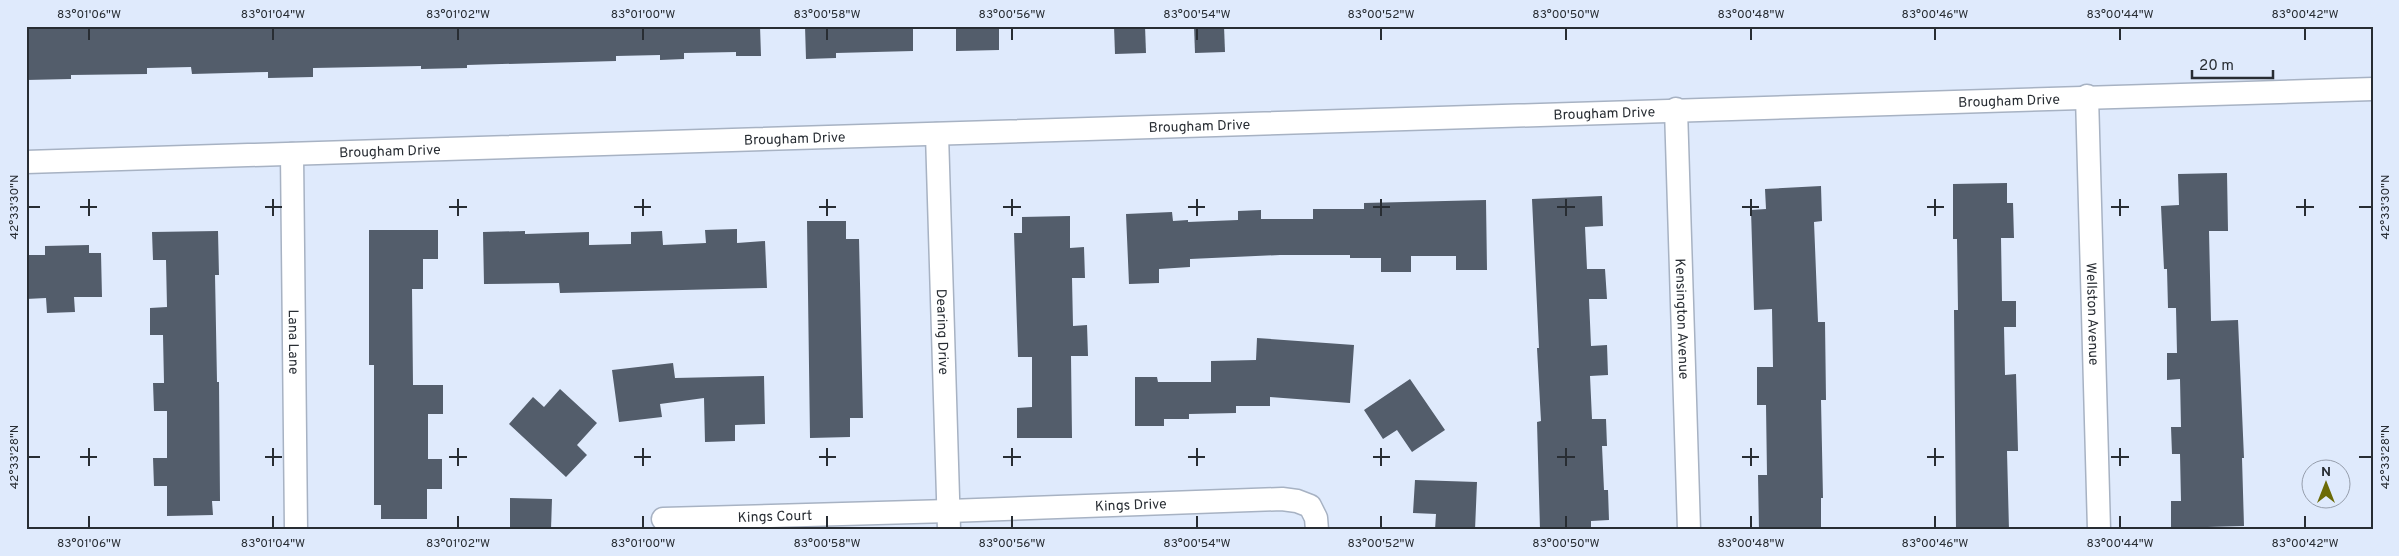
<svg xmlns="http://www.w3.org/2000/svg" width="2399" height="556" viewBox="0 0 2399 556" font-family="Overpass,sans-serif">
<rect width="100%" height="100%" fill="#dfeafc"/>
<!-- building -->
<g fill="#535d6b">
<polygon points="26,26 760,26 761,56 736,56 736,52 684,53 684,59 660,60 660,55 616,56 616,61 467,65 467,68 421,69 421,66 313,68 313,77 268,78 268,72 192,74 191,67 147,68 147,74 71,75 71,79 26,80"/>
<polygon points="805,26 913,26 913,51 836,53 836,58 806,59"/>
<polygon points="956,26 999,26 999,50 956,51"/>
<polygon points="1114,26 1145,26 1146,53 1115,54"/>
<polygon points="1194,26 1224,26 1225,52 1195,53"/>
<polygon points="2227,173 2228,231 2209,231 2211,321 2238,320 2244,458 2242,458 2244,526 2171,528 2171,501 2181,501 2180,454 2172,454 2171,427 2181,427 2180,379 2167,380 2167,353 2177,353 2176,308 2168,308 2167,269 2164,269 2161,206 2179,205 2178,174"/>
<polygon points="2007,183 2007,203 2013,203 2014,238 2001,238 2002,301 2016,301 2016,327 2004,327 2005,375 2016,374 2018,451 2007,451 2009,530 1956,530 1954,310 1958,310 1957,239 1953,239 1953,184"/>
<polygon points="1821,186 1822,221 1814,222 1818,322 1825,322 1826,400 1821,400 1823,498 1821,498 1821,530 1759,530 1758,475 1767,475 1766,405 1757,405 1757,367 1773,367 1772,309 1754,310 1751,210 1766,209 1765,189"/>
<polygon points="1602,196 1603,226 1585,227 1587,269 1605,269 1607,299 1589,299 1591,346 1607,345 1608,375 1590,376 1592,419 1606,419 1607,446 1602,446 1604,490 1608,490 1609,520 1591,521 1591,530 1540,530 1537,422 1541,421 1537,348 1539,348 1532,199"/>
<polygon points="1486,200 1487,270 1456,270 1456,256 1411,256 1411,272 1381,272 1381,258 1350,258 1350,255 1280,255 1190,259 1190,267 1159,269 1159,283 1129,284 1126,214 1172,212 1173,221 1188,220 1188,222 1238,220 1238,211 1261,210 1261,219 1313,219 1313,209 1364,209 1364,203"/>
<polygon points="1070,216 1070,248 1084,247 1085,278 1072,278 1073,326 1087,325 1088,356 1071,356 1072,438 1017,438 1017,408 1032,407 1032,357 1018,357 1014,233 1022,233 1022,217"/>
<polygon points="807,221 846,221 846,239 859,239 863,418 850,418 850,437 810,438"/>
<polygon points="737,229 737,243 765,241 767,288 560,293 559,283 484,284 483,232 525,231 525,234 589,232 589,245 631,244 631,232 662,231 663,245 706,243 705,230"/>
<polygon points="369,230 438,230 438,259 423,259 423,289 412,289 413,385 443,385 443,414 428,414 428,459 442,459 442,489 427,489 427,519 381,519 381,505 374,505 374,365 369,365"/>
<polygon points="218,231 219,275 215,275 217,382 219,382 220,501 212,501 213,515 167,516 167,486 154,486 153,458 167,458 167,411 154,411 153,383 164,383 163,335 150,335 150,308 167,307 166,260 153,260 152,232"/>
<polygon points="89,245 89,253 101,253 102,297 74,297 75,312 47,313 46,298 26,299 26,255 45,255 45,246"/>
<polygon points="1257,338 1354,345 1350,403 1270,397 1270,406 1236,406 1236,413 1189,414 1189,419 1164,419 1164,426 1135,426 1135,377 1157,377 1158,382 1211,382 1211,361 1256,360"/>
<polygon points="673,363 675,378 764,376 765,424 735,425 735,441 705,442 704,398 660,404 662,417 619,422 612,370"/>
<polygon points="1410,379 1445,430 1412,452 1397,430 1383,439 1364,410"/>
<polygon points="560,389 597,423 577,445 587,455 566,477 509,424 533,397 544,407"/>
<polygon points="1415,480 1477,482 1475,530 1435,530 1436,514 1413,513"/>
<polygon points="510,498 552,499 551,530 510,530"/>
</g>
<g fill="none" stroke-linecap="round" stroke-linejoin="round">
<!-- street casing -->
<g stroke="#a7b2c3" stroke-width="25">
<g id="street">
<path id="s1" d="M2087 96 2099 530"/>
<path id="s2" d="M1676 109 1689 530"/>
<path id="s3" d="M937 134 949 530"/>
<path id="s4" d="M292 154 296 530"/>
<path id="s5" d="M26 162 2373 89"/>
<path id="s6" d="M663 519 949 511 1282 499 1297 501 1310 506 1316 518 1317 530"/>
</g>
</g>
<!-- street -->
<use href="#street" stroke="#fff" stroke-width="22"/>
</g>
<!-- ticks -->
<path fill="none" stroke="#282d33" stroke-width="2" d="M89 28V40M273 28V40M458 28V40M643 28V40M827 28V40M1012 28V40M1197 28V40M1381 28V40M1566 28V40M1751 28V40M1935 28V40M2120 28V40M2305 28V40M89 199V216M273 199V216M458 199V216M643 199V216M827 199V216M1012 199V216M1197 199V216M1381 199V216M1566 199V216M1751 199V216M1935 199V216M2120 199V216M2305 199V216M28 207H40M80 207H97M265 207H282M449 207H467M634 207H651M819 207H836M1003 207H1021M1188 207H1205M1373 207H1390M1557 207H1575M1742 207H1759M1927 207H1944M2111 207H2129M2296 207H2314M2359 207H2372M89 448V466M273 448V466M458 448V466M643 448V466M827 448V466M1012 448V466M1197 448V466M1381 448V466M1566 448V466M1751 448V466M1935 448V466M2120 448V466M28 457H40M80 457H97M265 457H282M449 457H467M634 457H651M819 457H836M1003 457H1021M1188 457H1205M1373 457H1390M1557 457H1575M1742 457H1759M1927 457H1944M2111 457H2129M2359 457H2372M89 516V528M273 516V528M458 516V528M643 516V528M827 516V528M1012 516V528M1197 516V528M1381 516V528M1566 516V528M1751 516V528M1935 516V528M2120 516V528M2305 516V528"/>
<g text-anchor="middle" stroke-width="5" stroke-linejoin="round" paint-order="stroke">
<!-- street labels -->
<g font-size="14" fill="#282d33" stroke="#dfeafc">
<text dy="5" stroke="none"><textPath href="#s5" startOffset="1984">Brougham Drive</textPath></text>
<text dy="5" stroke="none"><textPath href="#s5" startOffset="1579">Brougham Drive</textPath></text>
<text dy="5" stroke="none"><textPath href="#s5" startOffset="1174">Brougham Drive</textPath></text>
<text dy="5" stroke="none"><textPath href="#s5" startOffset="769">Brougham Drive</textPath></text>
<text dy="5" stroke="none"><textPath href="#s5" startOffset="364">Brougham Drive</textPath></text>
<text dy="5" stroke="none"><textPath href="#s1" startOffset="218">Wellston Avenue</textPath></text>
<text dy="5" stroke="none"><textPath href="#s2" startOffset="210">Kensington Avenue</textPath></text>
<text dy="5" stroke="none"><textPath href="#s3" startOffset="198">Dearing Drive</textPath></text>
<text dy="5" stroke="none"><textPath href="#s4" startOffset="188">Lana Lane</textPath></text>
<text dy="5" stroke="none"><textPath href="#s6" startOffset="468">Kings Drive</textPath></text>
<text dy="5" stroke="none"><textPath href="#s6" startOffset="112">Kings Court</textPath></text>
</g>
</g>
<!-- border -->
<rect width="2399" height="556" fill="none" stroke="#dfeafc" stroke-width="55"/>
<!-- north arrow -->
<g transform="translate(2326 484)"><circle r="24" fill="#dfeafc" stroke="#969eac"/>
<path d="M0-4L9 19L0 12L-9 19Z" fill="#6b6a06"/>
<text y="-8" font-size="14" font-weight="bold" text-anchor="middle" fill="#282d33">N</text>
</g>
<!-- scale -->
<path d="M2192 70v8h81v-8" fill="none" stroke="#282d33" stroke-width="2.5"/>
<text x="2199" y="70" font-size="15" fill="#282d33" stroke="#dfeafc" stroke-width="4" paint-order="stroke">20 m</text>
<rect x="28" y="28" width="2344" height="500" fill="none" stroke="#282d33" stroke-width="2"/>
<g font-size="12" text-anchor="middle" fill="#282d33">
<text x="89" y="18">83°01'06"W</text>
<text x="273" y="18">83°01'04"W</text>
<text x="458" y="18">83°01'02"W</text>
<text x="643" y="18">83°01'00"W</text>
<text x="827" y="18">83°00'58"W</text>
<text x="1012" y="18">83°00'56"W</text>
<text x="1197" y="18">83°00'54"W</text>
<text x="1381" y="18">83°00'52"W</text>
<text x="1566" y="18">83°00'50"W</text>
<text x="1751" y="18">83°00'48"W</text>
<text x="1935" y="18">83°00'46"W</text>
<text x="2120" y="18">83°00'44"W</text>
<text x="2305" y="18">83°00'42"W</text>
<text transform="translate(14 207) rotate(-90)" y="4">42°33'30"N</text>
<text transform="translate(2385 207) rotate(-90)" y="4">42°33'30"N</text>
<text transform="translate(14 457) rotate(-90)" y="4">42°33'28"N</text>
<text transform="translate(2385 457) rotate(-90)" y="4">42°33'28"N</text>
<text x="89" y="547">83°01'06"W</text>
<text x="273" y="547">83°01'04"W</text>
<text x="458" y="547">83°01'02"W</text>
<text x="643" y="547">83°01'00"W</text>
<text x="827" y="547">83°00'58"W</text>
<text x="1012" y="547">83°00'56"W</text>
<text x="1197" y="547">83°00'54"W</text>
<text x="1381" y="547">83°00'52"W</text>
<text x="1566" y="547">83°00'50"W</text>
<text x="1751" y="547">83°00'48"W</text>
<text x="1935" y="547">83°00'46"W</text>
<text x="2120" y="547">83°00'44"W</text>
<text x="2305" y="547">83°00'42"W</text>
</g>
</svg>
